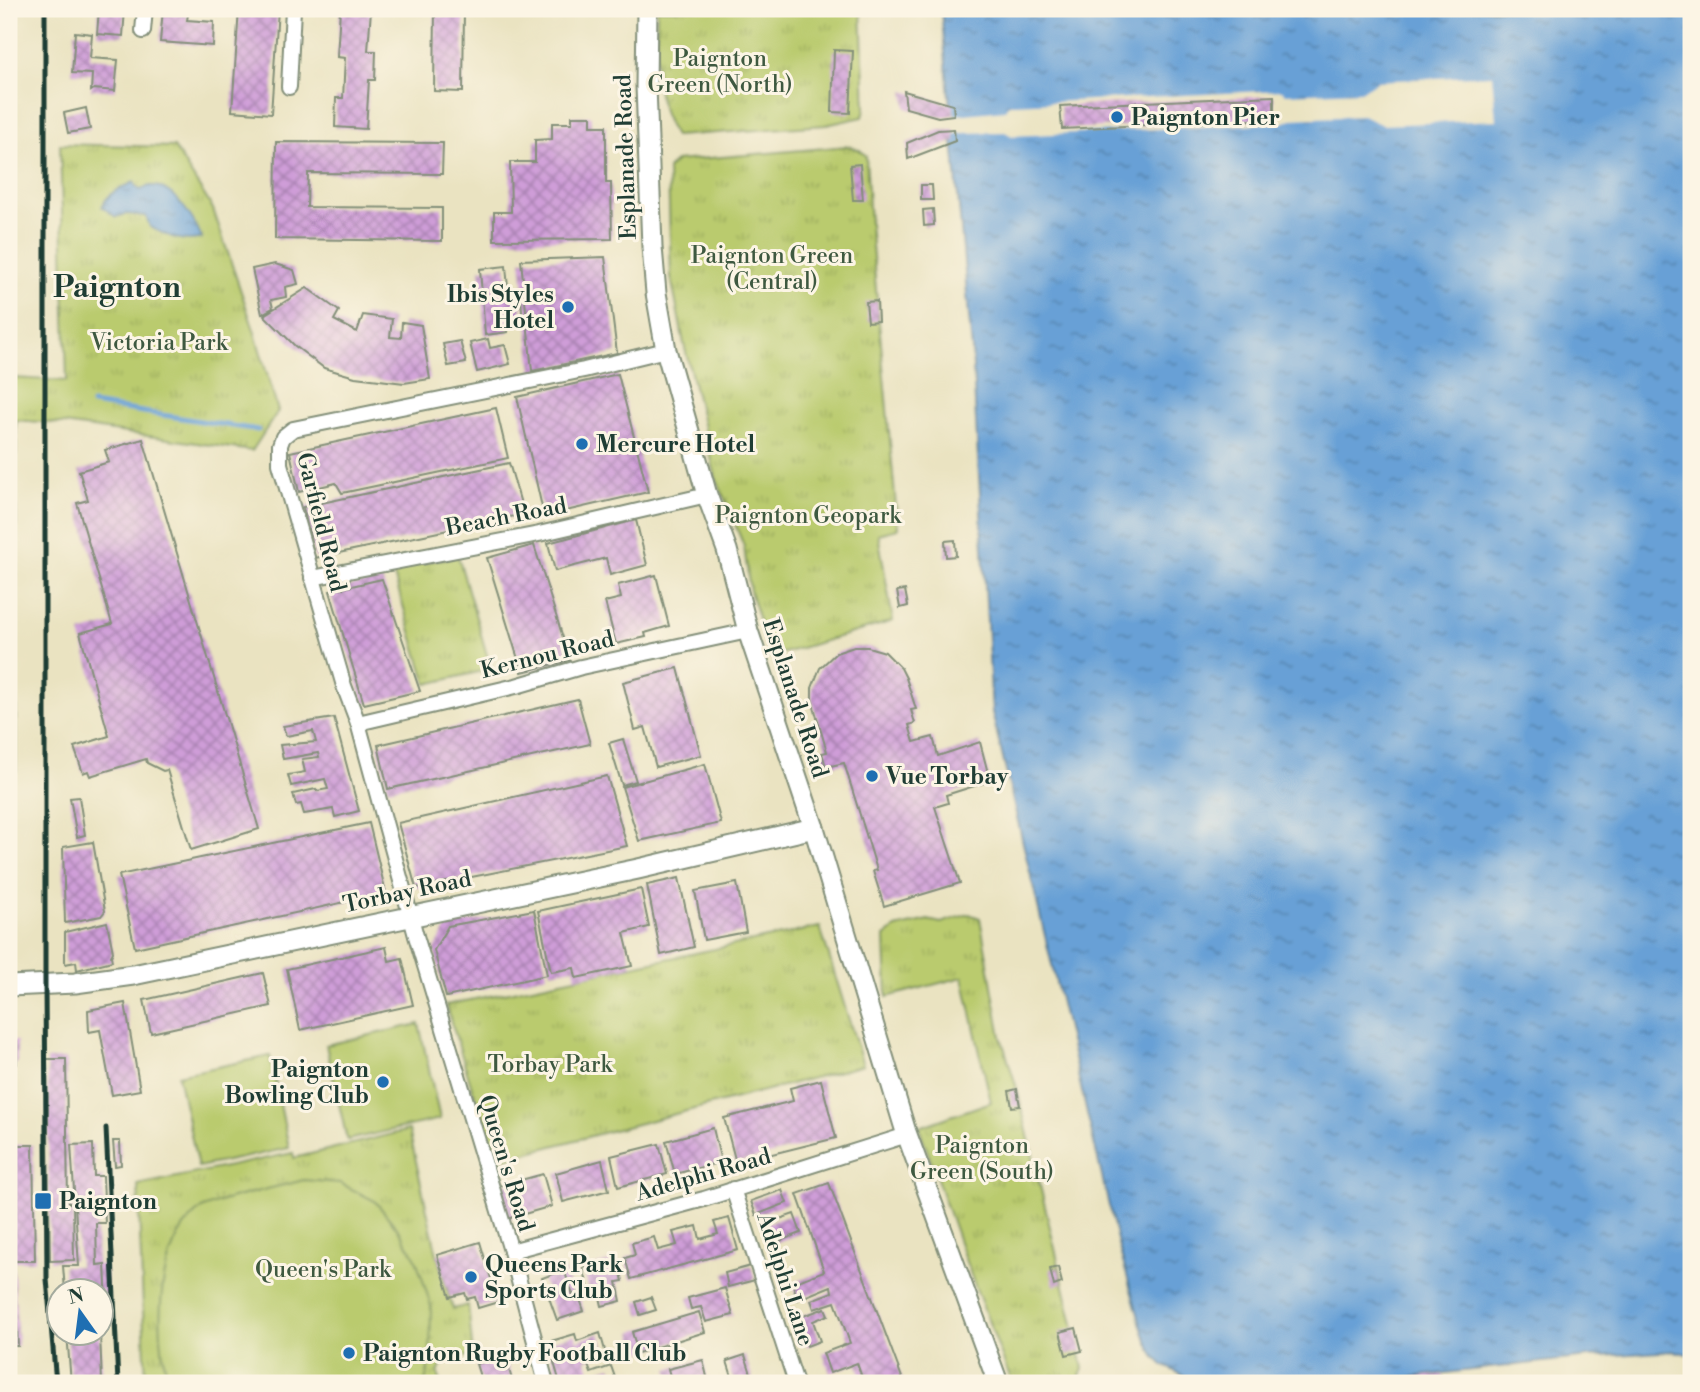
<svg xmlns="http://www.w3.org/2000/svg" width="1700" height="1392" viewBox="0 0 1700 1392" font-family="'Libre Bodoni',serif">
<defs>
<pattern id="grass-tufts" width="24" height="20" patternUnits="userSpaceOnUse" patternTransform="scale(1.75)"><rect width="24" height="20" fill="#bacb6e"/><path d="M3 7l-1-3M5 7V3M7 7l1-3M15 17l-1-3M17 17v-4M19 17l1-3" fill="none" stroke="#9faf60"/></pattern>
<pattern id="water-ripples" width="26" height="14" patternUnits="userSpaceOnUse" patternTransform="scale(1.75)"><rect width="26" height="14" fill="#68a0d6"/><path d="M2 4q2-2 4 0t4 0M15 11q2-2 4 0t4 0" fill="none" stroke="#5584ae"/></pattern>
<pattern id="building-cross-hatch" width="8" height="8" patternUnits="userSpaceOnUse" patternTransform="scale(1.75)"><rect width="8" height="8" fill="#cf9dd8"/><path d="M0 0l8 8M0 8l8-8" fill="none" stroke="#a781b0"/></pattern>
</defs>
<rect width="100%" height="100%" fill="#fcf5e5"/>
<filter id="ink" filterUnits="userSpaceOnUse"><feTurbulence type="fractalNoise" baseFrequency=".0143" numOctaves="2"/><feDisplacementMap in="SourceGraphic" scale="14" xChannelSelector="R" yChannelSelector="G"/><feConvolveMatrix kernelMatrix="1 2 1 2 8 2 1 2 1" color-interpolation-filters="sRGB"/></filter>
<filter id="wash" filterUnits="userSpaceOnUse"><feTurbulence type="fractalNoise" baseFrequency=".00686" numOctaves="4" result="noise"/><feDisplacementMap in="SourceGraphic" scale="28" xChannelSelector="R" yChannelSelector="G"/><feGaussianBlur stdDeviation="1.57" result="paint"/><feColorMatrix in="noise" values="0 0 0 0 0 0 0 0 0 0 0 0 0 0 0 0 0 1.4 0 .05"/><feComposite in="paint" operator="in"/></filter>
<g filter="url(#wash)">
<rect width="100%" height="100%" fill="#eae3c1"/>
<!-- grass -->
<g fill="url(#grass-tufts)" stroke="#6c8451" stroke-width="2">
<path d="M657 9H861L865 109 863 117 826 125 675 136C650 99 657 52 657 9Z"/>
<polygon points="12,141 13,378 67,381 60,144 174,147 213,209 254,330 278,411 252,451 64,424 16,420 16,771 9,772 9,142"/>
<polygon points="848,146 860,150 866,156 870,224 898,529 878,534 893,621 770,657 750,591 744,546 716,478 684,344 671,277 668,169 676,161"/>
<polygon points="458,556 491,669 427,684 392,569"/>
<polygon points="969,914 980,918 1001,1037 1017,1089 1081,1358 1083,1369 1077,1383 1012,1383 966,1262 919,1127 991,1102 963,977 887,997 885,936 896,928 928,920 941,923"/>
<polygon points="820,927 863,1065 495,1161 446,1005"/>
<polygon points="409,1130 437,1255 453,1309 468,1305 473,1354 442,1364 438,1373 441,1383 146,1383 138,1185 293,1153 294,1158"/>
</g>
<!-- garden -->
<g fill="#bacb6e" stroke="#6c8451" stroke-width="2">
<polygon points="419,1024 440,1119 347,1140 326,1045"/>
<polygon points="270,1056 289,1148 198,1167 178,1075"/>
<path d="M304 1180 340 1183 375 1201 401 1233 416 1259 431 1306 430 1359 425 1383H166L169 1382C154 1334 156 1249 196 1213 209 1201 282 1186 304 1180Z"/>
</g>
<!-- water -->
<g fill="url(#water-ripples)" stroke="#446e85" stroke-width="2">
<polygon points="941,9 1691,9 1691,1355 1674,1351 1588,1357 1357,1383 1199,1383 1164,1366 1154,1356 1143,1332 1118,1244 992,712 972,349"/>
<path d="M134 182 136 187 141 190C166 172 194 219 202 238 183 244 168 236 150 227L146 216 127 214 116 217 102 207C108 192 120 189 134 182Z"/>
</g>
<!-- pier -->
<polygon fill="#eae3c1" points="1492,75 1496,120 1382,125 1363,116 1291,119 1283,123 1012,136 1005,132 963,133 955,134 955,141 950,143 946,103 953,105 955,115 1005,110 1009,104 1015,104 1282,90 1286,94 1361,91 1378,81"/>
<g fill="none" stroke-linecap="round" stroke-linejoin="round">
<!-- stream -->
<polyline stroke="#68a0d6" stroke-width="5" points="92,404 258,430"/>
</g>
<g id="blocks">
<!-- building -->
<g fill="url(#building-cross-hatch)">
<polygon points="99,9 125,9 123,36 97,34"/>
<polygon points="163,9 189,9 187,20 214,22 213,46 160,42"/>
<polygon points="239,9 278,9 271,114 232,111"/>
<polygon points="340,9 371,9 368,51 376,51 375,80 369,80 366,129 335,127 336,98 343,98 345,58 337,57"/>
<polygon points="435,9 464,9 463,92 434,91"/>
<polygon points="75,32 92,34 90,58 118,60 115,91 94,89 91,91 92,74 72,73"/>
<polygon points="834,50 853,51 850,113 832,112"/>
<polygon points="904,91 953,105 954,115 938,117 906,108"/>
<polygon points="1274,96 1274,119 1062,129 1060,106"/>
<polygon points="86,108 90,129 68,133 64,113"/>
<polygon points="572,116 591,116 591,126 606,126 606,183 611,183 612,239 494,240 494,212 511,212 510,162 535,162 535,140 552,139 552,123 572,123"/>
<polygon points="954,129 955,141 908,159 907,143 938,130"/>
<polygon points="276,142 443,143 442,174 308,173 307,207 442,208 442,241 275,239"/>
<polygon points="860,164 863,200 853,200 850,165"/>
<polygon points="921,185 932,185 933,200 921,200"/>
<polygon points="933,209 934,225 924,226 923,210"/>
<polygon points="605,257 617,353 532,371 521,260"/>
<polygon points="275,264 294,270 298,284 285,287 286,297 271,300 273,308 262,314 252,269"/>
<polygon points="506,266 509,299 521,298 523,324 508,326 508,332 485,335 480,269"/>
<polygon points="307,288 339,311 334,320 357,332 363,315 392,319 390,337 401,338 402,322 421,325 430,379 404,383 355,377 324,368 295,346 264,315"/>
<polygon points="877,301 878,321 868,322 866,302"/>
<polygon points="488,339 490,348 505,345 510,364 477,372 470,343"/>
<polygon points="460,341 466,363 448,366 443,344"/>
<polygon points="618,374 648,492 544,516 517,397"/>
<polygon points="496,408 508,458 342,493 336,483 299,492 290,452"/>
<polygon points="143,439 259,829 191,850 167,770 163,771 147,763 146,759 90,776 88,771 83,773 74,747 109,736 80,633 112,624 77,503 88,500 79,471 109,462 105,450"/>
<polygon points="509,463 524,514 315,558 303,507"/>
<polygon points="636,520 647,565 610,575 606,558 555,571 548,543"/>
<polygon points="955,540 956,556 946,557 945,541"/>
<polygon points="534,545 570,660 522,672 487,558"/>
<polygon points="656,575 669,626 645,633 646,637 616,644 605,602 621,598 618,585"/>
<polygon points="382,579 420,691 364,704 330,591"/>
<polygon points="905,590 908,606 900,608 897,591"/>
<polygon points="854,647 868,647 885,652 901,668 906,678 916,709 911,710 915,723 909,725 914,742 933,737 938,756 980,742 990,781 946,795 948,803 935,807 960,883 884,906 873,871 877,870 844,763 826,767 822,753 827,752 812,700 812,688 820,668 836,653"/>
<polygon points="678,668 701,755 656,767 645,727 635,730 623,682"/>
<polygon points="578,699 590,744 388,789 378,745"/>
<polygon points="334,718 359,811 335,817 333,809 304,814 301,804 296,805 293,794 316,789 317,791 328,789 325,779 291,786 288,775 305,772 302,759 319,757 318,753 283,759 280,745 316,742 313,731 286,736 283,726"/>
<polygon points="623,739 636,781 622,785 609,743"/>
<polygon points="705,764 721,823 639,841 622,787"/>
<polygon points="607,776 627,846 416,888 398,823"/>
<polygon points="79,797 85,835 77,837 70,798"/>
<polygon points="369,823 386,893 135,948 119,875"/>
<polygon points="93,842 105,911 101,916 65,923 63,847"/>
<polygon points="679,878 694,947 661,955 647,885"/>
<polygon points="737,883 746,932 704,940 695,891"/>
<polygon points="641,889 649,927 624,933 632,966 576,978 574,968 551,972 538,911"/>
<polygon points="534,910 547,975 446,997 434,950 448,926"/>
<polygon points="107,922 113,952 111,956 112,961 77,970 76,962 65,964 65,932"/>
<polygon points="386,947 389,961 402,958 413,1005 300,1030 287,969"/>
<polygon points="263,973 271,1006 151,1033 144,1000"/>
<polygon points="125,1003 140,1090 112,1095 100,1030 89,1032 88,1010"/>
<rect x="9" y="1041" width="8" height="23"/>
<polygon points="47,1059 66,1059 68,1203 73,1203 74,1260 50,1261"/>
<polygon points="821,1080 836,1138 736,1163 724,1118 793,1101 790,1088"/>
<polygon points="1017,1089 1020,1106 1012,1107 1009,1091"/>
<polygon points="713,1128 721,1162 675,1174 666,1141"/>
<polygon points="113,1141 120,1141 121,1165 115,1166"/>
<polygon points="93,1144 94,1176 103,1176 105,1223 96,1223 97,1265 105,1264 107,1307 102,1307 102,1290 65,1290 63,1266 79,1266 71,1145"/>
<polygon points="659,1144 667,1174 618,1187 611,1156"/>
<polygon points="9,1145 33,1145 35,1261 13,1261 18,1346 9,1346"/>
<polygon points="602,1160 609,1190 563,1202 556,1173"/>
<polygon points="543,1174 552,1206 507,1219 499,1186"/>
<polygon points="829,1183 904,1383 864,1383 857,1363 830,1373 823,1353 850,1343 835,1302 814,1309 811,1300 832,1292 831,1286 797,1300 793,1283 824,1271 797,1194"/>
<polygon points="782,1190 787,1203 756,1215 751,1201"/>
<polygon points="794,1214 801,1233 769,1245 762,1225"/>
<polygon points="729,1218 738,1250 631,1279 625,1258 635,1255 632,1243 654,1237 658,1250 677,1245 673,1232 697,1226 700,1239 718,1234 714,1222"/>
<polygon points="480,1242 498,1302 478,1308 475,1297 467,1299 465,1293 450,1297 437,1255"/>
<polygon points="618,1260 623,1281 617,1282 621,1301 602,1306 598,1288 589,1290 583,1268"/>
<polygon points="751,1266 755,1280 728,1287 725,1273"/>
<polygon points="1058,1267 1062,1283 1054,1286 1050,1269"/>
<polygon points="564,1270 573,1295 578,1293 584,1311 557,1320 542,1278"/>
<polygon points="725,1288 733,1315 706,1322 701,1307 691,1309 688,1298"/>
<polygon points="651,1297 656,1310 640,1315 636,1302"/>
<polygon points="825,1308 828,1315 813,1321 820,1341 807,1346 801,1330 797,1332 792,1320"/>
<polygon points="699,1312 705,1332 638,1353 632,1332"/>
<polygon points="1076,1328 1082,1351 1066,1355 1060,1332"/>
<polygon points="67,1333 100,1333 102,1383 71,1383"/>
<polygon points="600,1333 606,1354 586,1360 591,1373 611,1366 617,1383 560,1383 548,1342 575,1334 577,1341"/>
<polygon points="745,1355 754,1383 734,1383 727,1361"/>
<polygon points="505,1356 513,1383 482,1383 476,1364"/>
<polygon points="703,1360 708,1381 699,1383 672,1383 668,1369"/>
<polygon points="1443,1375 1444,1383 1373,1383 1373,1381"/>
</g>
</g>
</g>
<g filter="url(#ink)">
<use href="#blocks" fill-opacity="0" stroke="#84907a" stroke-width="2"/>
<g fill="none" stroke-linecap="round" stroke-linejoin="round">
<!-- street casing -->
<g stroke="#84907a" stroke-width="18">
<g id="street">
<polyline points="143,31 145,9"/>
<polyline points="289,87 293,9"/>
<polyline points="312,578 539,534 707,495"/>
<polyline points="358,723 516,686 581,667 748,631"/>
<polyline points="733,1189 796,1383"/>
<polyline points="511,1251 704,1199 907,1135"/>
<polyline points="546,1383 511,1251 416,936 358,723 344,686 280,464 280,445 283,437 293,429 584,370 666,350"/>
</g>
</g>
<!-- secondary casing -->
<g stroke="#84907a" stroke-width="23">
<g id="secondary">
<polyline points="647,9 646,86 652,247 656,293 666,350 707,495 727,550 748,631 814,828 906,1132 998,1383"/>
<polyline points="9,986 75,983 133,975 638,869 814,828"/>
</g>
</g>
<!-- street -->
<use href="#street" stroke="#fff" stroke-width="14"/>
<!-- secondary -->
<use href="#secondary" stroke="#fff" stroke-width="19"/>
<!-- rail -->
<g stroke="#1f3d34" stroke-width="5">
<polyline points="45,9 45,985 47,1279 56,1383"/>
<polyline points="106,1128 118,1383"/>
</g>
</g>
</g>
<!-- markers -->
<g fill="#1f6fb2" stroke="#fcf5e5" stroke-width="2.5">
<circle cx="1117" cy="117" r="7"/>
<circle cx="568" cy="307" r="7"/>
<circle cx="582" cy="444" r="7"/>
<circle cx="872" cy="776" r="7"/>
<circle cx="383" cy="1082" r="7"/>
<rect x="34" y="1192" width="18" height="18" rx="3.5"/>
<circle cx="471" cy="1277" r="7"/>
<circle cx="349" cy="1353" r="7"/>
</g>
<g text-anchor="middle" stroke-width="6" stroke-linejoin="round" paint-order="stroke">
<!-- park labels -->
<g font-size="23" fill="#3e5940" stroke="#fcf5e5">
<text x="720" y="66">Paignton<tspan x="720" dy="26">Green (North)</tspan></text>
<text x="772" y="263">Paignton Green<tspan x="772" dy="26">(Central)</tspan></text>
<text x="159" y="350">Victoria Park</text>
<text x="808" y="523">Paignton Geopark</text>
<text x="550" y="1072">Torbay Park</text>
<text x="982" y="1153">Paignton<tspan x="982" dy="26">Green (South)</tspan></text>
<text x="323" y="1277">Queen's Park</text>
</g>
<!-- poi labels -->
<g font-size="23" font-weight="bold" fill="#1f3d34" stroke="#fcf5e5" text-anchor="start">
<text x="1131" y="125">Paignton Pier</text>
<text x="554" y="302" text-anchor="end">Ibis Styles<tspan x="554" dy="26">Hotel</tspan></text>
<text x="596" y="452">Mercure Hotel</text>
<text x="886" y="784">Vue Torbay</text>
<text x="369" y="1077" text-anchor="end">Paignton<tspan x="369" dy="26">Bowling Club</tspan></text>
<text x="59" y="1209">Paignton</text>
<text x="485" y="1272">Queens Park<tspan x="485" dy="26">Sports Club</tspan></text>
<text x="363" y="1361">Paignton Rugby Football Club</text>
</g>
<!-- street labels -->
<g font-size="23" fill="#1f3d34" stroke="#fcf5e5">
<text transform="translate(625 157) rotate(-92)" y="8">Esplanade Road</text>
<text transform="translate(506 516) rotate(-11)" y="8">Beach Road</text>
<text transform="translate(322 522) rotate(76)" y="8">Garfield Road</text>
<text transform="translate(547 654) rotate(-14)" y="8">Kernou Road</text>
<text transform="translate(796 698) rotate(72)" y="8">Esplanade Road</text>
<text transform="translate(407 891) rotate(-12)" y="8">Torbay Road</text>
<text transform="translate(507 1163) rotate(73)" y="8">Queen's Road</text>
<text transform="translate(703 1174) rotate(-16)" y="8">Adelphi Road</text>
<text transform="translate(786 1279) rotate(72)" y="8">Adelphi Lane</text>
</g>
<!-- district labels -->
<g font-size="30" font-weight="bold" fill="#1f3d34" stroke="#fcf5e5">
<text x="117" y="297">Paignton</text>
</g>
</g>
<!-- margin -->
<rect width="1700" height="1392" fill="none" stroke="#fcf5e5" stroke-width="35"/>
<!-- north arrow -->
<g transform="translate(80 1312) rotate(346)"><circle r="33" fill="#fcf5e5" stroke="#a4ab9e" stroke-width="2"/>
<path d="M0-5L12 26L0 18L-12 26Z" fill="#1f6fb2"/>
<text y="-10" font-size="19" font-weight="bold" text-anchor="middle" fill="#1f3d34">N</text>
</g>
</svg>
